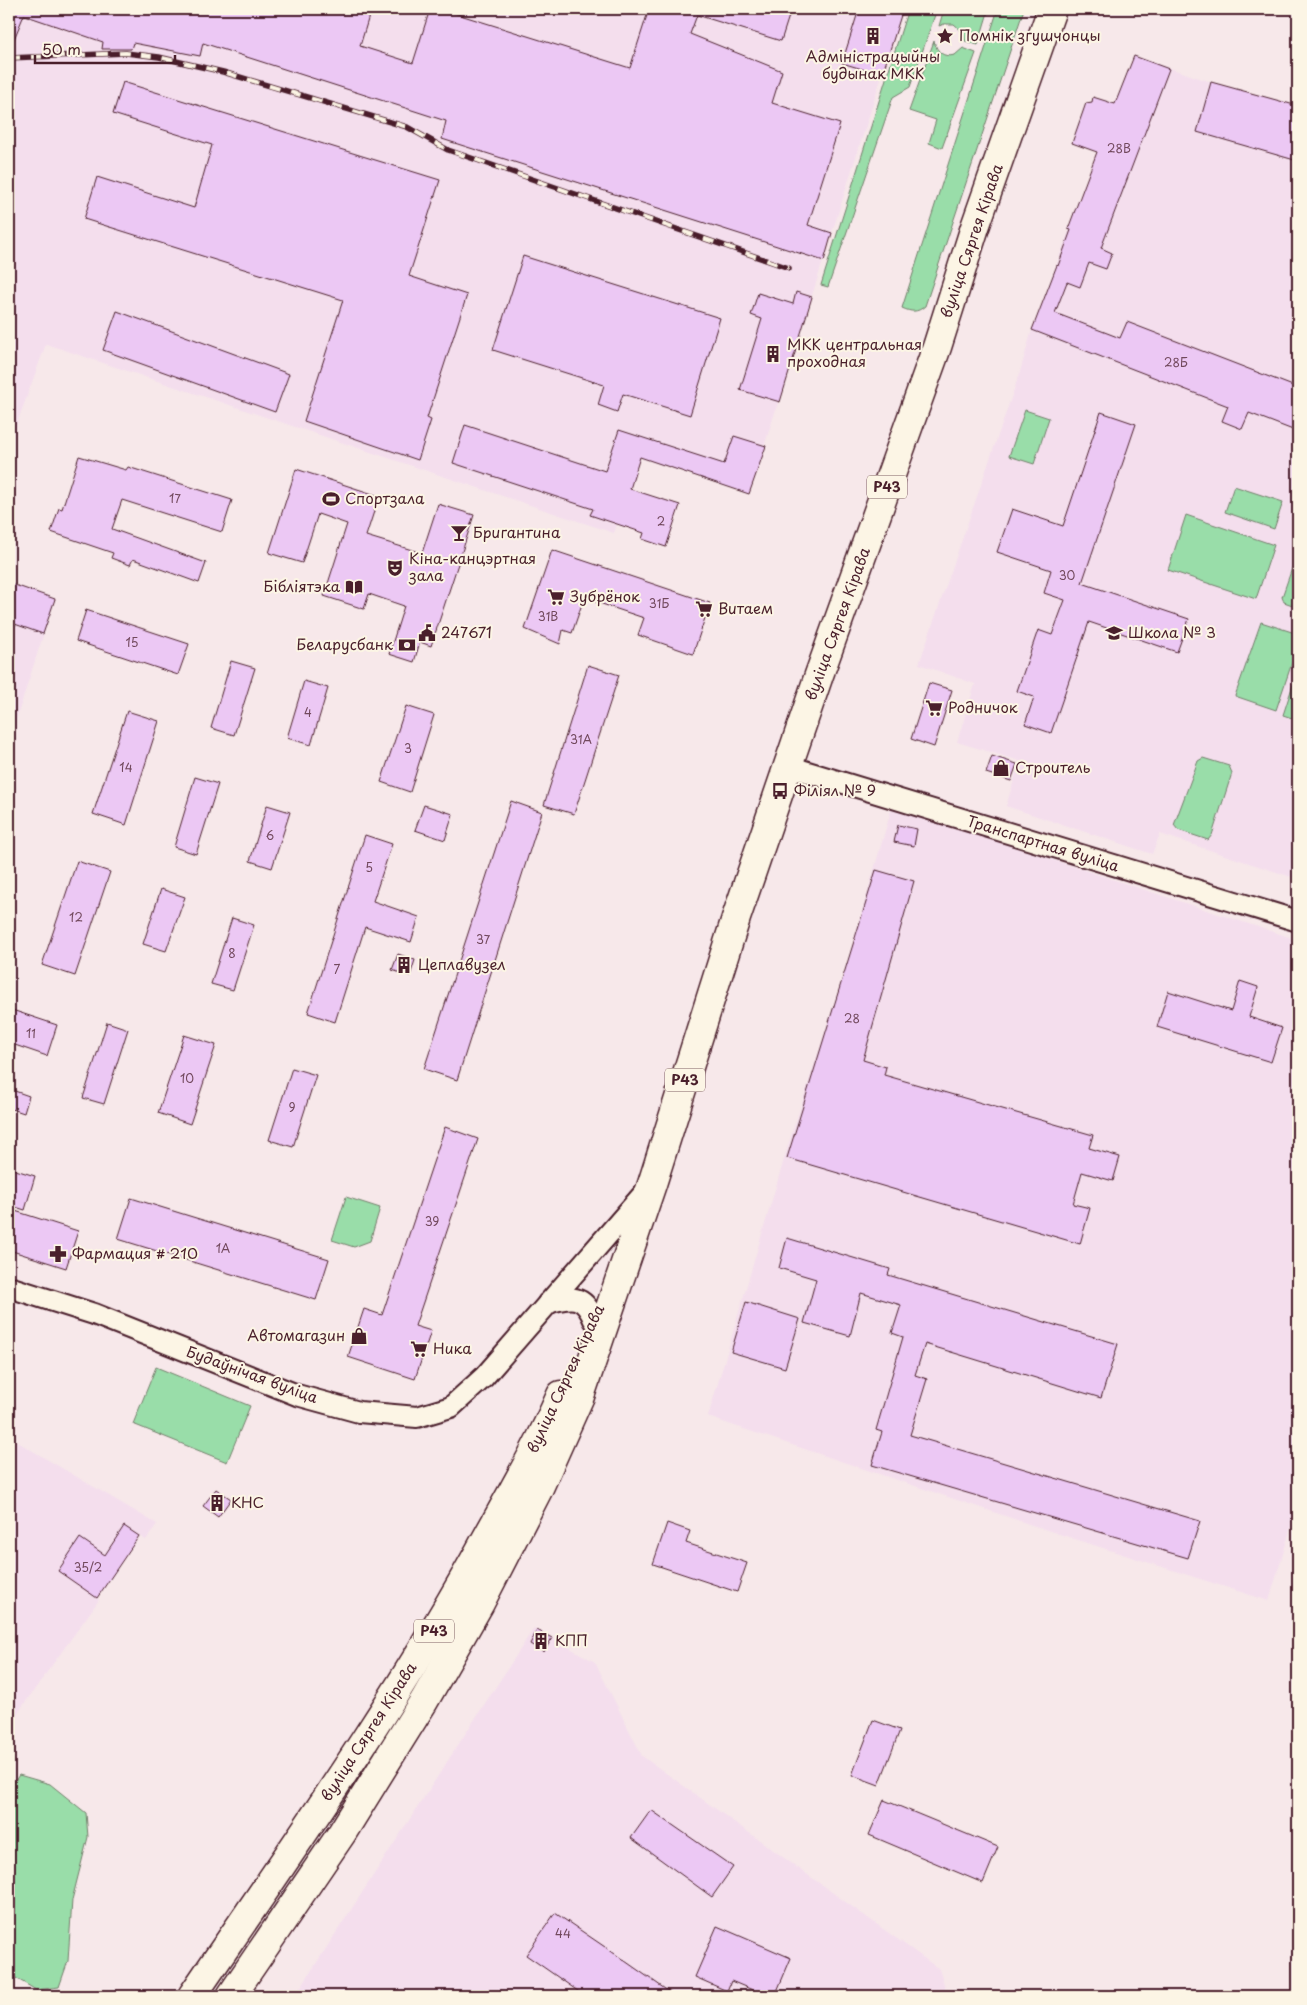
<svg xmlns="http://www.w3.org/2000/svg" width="1307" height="2005" viewBox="0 0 1307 2005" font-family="'Playpen Sans',sans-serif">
<rect width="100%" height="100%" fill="#f7e8ea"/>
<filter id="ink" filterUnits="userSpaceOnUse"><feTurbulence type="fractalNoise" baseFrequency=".02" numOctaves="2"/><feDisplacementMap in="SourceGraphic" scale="10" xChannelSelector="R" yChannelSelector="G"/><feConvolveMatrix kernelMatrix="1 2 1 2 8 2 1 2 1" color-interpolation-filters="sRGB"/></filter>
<g filter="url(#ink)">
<!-- built -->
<g fill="#f4deed">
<polygon points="9,9 903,9 749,494 640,458 614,533 46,344 9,445"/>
<polygon points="1134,56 1211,82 1298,106 1298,879 1160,834 1152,854 1006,806 1020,761 957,742 975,684 919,664 1019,375 1032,330"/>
<polygon points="9,583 55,599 9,741"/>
<polygon points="892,807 1298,940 1298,1503 1269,1601 1053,1532 708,1417 790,1139 843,977"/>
<polygon points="9,1437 157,1524 146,1540 139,1536 97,1598 99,1600 9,1725"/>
<polygon points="534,1628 595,1662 642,1756 939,1969 948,1996 295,1996"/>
</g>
<!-- green -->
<g fill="#99dda9" stroke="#727e6a">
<polygon points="908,9 937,9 910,87 893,97 828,287 821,285"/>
<polygon points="944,9 989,9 978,45 965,41 964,33 954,24 944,24 939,26"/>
<path d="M998 9H1024L925 306C917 313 911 312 902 308Z"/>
<path d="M934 41C937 52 943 58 955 55L963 48 976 53 942 148 929 143 936 120 909 111Z"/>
<polygon points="1025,410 1049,418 1034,464 1009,456"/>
<polygon points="1234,486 1283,502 1274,529 1225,512"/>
<polygon points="1186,515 1274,545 1256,599 1168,570"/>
<polygon points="1298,551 1298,607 1284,602 1282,597"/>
<polygon points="1261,622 1298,634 1298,645 1276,710 1235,696"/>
<polygon points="1298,669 1298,720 1283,715"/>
<polygon points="1203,758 1229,766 1232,773 1212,835 1208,840 1178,830 1174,825 1198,761"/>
<polygon points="346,1197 380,1208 370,1241 354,1247 332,1240"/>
<polygon points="156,1367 250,1406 227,1462 133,1424"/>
<polygon points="19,1775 50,1784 86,1813 88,1837 72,1900 68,1961 59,1987 36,1990 9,1974 9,1789"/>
</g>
<!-- building -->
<g fill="#ecc8f4" stroke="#4a1f2b">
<polygon points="9,9 347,9 369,16 360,46 413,63 430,9 441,9 630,68 649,9 767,9 789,16 781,41 697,15 690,34 782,71 772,103 840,124 808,225 832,233 824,261 442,139 446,121 203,43 200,56 133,43 131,49 102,49 103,42 24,15 9,51"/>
<polygon points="859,9 903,9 882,75 842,63"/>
<polygon points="1134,56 1169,69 1101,248 1112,253 1106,269 1089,263 1080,287 1067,282 1055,313 1120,338 1127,322 1298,388 1298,432 1249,413 1242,429 1222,421 1228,406 1032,330 1057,265 1058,266 1071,230 1068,229 1097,152 1072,143 1086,103 1092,102 1093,97 1115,104"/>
<polygon points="123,82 440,180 409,276 467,295 427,418 431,420 418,460 304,421 343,300 84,219 97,177 194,208 212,145 113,114"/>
<polygon points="1211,82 1298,106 1298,161 1197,132"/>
<polygon points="523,256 720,318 690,415 623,394 617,412 598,405 604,385 493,350"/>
<polygon points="796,292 812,297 780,402 740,390 762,319 751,315 758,293 793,304"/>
<polygon points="117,311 289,374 275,412 103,350"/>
<polygon points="1101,412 1136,424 1082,583 1189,619 1177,652 1089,622 1051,733 1025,724 1034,697 1017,691 1038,630 1052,635 1065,600 1044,593 1051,570 997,552 1012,509 1063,526"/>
<polygon points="465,425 605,471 619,430 724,464 734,436 766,446 749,494 640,457 630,489 680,505 666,547 642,539 644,533 590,515 593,509 453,463"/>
<polygon points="79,456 126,470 128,467 232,500 222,532 122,500 112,529 206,563 199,583 133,559 130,565 111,558 113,553 51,532 59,508 62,509"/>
<polygon points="296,469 379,496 366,536 422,553 438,504 474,515 431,646 420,642 414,662 389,654 404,606 369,594 364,609 324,596 347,524 318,514 302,563 269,553"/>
<polygon points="552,550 710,603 693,654 638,635 644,618 584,598 572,633 563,630 560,644 525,629"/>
<polygon points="9,583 55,599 43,634 9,622"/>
<polygon points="86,610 189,644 178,675 76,641"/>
<polygon points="231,661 255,668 234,735 211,728"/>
<polygon points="588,665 619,675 574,814 544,805"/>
<polygon points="304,681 328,688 311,745 287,738"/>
<polygon points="929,683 952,690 934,747 911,739"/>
<polygon points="406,706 434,715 410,792 381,782"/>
<polygon points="127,711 159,721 126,825 93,814"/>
<polygon points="992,756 1017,764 1011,781 986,773"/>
<polygon points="195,777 218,784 196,854 174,847"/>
<polygon points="511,801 542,812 457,1080 424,1069"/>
<polygon points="267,805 290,812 272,868 250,861"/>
<polygon points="424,805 453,814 445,840 415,830"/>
<polygon points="898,825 917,829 914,846 894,842"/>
<polygon points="365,835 392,844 373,901 419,917 411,942 365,927 335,1022 308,1013"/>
<polygon points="77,861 110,872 75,976 42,965"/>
<polygon points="876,870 914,881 863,1060 886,1067 884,1075 1093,1135 1089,1148 1120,1157 1113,1181 1082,1172 1073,1204 1090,1208 1080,1244 787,1158"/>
<polygon points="161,889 185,897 166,951 143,944"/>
<polygon points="232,918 254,925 233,990 211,984"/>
<polygon points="398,954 415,960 410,976 392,970"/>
<polygon points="1240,981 1258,987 1249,1017 1282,1028 1271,1062 1157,1027 1168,991 1231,1011"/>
<polygon points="9,1009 57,1025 47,1056 9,1043"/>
<polygon points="107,1022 128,1029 104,1104 83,1098"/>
<polygon points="184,1035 216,1045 190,1124 158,1113"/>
<polygon points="292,1068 316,1075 293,1147 269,1140"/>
<polygon points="9,1089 29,1096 24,1113 9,1108"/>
<polygon points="445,1127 478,1139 415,1326 431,1331 415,1379 348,1357 364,1309 382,1315"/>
<polygon points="9,1168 35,1176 25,1210 9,1205"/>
<polygon points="131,1198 329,1259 316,1300 118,1239"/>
<polygon points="15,1211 78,1231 66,1268 9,1250 9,1229"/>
<polygon points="787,1238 890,1269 888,1275 1118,1344 1101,1398 925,1344 915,1375 927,1379 910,1435 1200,1521 1188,1558 872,1465 882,1432 876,1430 903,1337 892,1333 901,1305 861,1293 850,1336 804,1323 816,1279 779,1268"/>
<polygon points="746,1302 800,1319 785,1368 731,1352"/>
<polygon points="216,1489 231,1499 218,1517 203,1506"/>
<polygon points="667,1523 690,1531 686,1543 747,1563 737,1592 653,1564"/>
<polygon points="124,1526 139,1536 97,1598 58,1571 80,1538 105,1555"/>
<polygon points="537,1630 552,1638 544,1652 530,1644"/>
<polygon points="873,1720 900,1730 879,1785 852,1775"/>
<polygon points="884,1800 998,1847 983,1883 869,1835"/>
<polygon points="651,1810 733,1867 712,1897 631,1838"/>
<polygon points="555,1913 605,1947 675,1996 585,1996 526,1955"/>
<polygon points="717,1926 791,1958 775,1996 767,1996 731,1981 727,1991 695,1977"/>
</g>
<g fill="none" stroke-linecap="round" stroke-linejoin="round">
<!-- street casing -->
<g stroke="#4a1f2b" stroke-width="24">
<g id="street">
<polyline points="788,766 1298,921"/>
<polyline points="9,1287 94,1314 297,1395 359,1412 417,1417 451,1407 484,1377 646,1191"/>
<path d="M548 1303C571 1296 584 1294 594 1320"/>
</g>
</g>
<!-- primary casing -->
<g stroke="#4a1f2b" stroke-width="31">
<g id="primary">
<path d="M192 1996C296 1844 402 1694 490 1532 515 1487 541 1442 561 1395"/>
<polyline points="231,1996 342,1833 424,1701 480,1603 538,1490 580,1396 652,1184 736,918 819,675 937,347 975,227 1052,9"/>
</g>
</g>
<!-- street -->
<use href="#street" stroke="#fcf5e5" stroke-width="20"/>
<!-- primary -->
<use href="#primary" stroke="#fcf5e5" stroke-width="28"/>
<!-- rail casing -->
<g stroke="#4a1f2b" stroke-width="5.5">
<polyline id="rail" points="9,58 126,53 159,57 223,72 407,127 448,150 789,268"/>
</g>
<!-- rail -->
<use href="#rail" stroke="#fcf5e5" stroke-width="4" stroke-dasharray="11" stroke-linecap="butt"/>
</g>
</g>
<!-- icons -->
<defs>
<g id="building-bare" transform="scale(1.35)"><path d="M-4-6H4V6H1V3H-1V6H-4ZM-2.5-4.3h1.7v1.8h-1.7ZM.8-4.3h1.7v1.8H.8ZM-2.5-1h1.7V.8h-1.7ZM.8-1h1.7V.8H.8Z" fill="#4a1f2b" stroke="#fcf5e5" stroke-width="2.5" paint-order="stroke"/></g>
<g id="sight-bare" transform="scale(1.35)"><path d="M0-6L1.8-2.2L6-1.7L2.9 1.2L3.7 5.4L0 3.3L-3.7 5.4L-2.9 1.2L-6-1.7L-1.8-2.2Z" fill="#4a1f2b" stroke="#fcf5e5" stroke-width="2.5" paint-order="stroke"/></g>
<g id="stadium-bare" transform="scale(1.35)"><path d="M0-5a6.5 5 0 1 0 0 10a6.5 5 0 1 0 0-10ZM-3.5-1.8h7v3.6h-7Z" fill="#4a1f2b" stroke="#fcf5e5" stroke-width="2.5" paint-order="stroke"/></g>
<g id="bar-bare" transform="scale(1.35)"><path d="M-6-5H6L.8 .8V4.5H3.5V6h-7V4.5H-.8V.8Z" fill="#4a1f2b" stroke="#fcf5e5" stroke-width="2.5" paint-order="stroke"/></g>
<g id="theatre-bare" transform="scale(1.35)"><path d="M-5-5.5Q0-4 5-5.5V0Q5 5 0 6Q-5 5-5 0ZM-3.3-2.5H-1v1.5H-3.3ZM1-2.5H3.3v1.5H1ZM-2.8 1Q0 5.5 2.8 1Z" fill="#4a1f2b" stroke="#fcf5e5" stroke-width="2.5" paint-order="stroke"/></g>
<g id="library-bare" transform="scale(1.35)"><path d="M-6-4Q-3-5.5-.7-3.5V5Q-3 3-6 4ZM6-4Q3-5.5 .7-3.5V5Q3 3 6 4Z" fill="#4a1f2b" stroke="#fcf5e5" stroke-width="2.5" paint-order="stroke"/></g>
<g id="supermarket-bare" transform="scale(1.35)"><path d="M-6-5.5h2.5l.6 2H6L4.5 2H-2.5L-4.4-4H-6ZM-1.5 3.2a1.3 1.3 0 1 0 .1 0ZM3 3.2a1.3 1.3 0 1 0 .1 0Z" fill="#4a1f2b" stroke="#fcf5e5" stroke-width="2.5" paint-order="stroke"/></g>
<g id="civic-bare" transform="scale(1.35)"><path d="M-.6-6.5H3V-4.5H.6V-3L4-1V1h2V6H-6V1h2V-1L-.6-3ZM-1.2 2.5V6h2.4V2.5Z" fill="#4a1f2b" stroke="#fcf5e5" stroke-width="2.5" paint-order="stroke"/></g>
<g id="school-bare" transform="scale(1.35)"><path d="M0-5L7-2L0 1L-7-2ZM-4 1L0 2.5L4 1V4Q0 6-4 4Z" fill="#4a1f2b" stroke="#fcf5e5" stroke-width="2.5" paint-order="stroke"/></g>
<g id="bank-bare" transform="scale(1.35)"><path d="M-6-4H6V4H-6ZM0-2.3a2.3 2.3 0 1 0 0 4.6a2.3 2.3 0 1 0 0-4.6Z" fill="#4a1f2b" stroke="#fcf5e5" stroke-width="2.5" paint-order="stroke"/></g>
<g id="shop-bare" transform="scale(1.35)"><path d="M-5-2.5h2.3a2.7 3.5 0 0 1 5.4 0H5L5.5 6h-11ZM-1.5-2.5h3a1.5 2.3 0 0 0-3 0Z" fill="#4a1f2b" stroke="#fcf5e5" stroke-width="2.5" paint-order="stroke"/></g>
<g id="bus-bare" transform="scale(1.35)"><path d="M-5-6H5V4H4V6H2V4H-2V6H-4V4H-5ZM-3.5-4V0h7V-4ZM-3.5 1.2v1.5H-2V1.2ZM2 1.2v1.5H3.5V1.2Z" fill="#4a1f2b" stroke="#fcf5e5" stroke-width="2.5" paint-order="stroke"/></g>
<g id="pharmacy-bare" transform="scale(1.35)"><path d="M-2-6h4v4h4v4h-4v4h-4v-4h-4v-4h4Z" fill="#4a1f2b" stroke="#fcf5e5" stroke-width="2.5" paint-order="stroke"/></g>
</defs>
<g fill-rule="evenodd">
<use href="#building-bare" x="873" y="36"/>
<use href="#sight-bare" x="945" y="36"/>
<use href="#building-bare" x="773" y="354"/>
<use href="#stadium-bare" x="331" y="499"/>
<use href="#bar-bare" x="459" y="533"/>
<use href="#theatre-bare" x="395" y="568"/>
<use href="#library-bare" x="354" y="587"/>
<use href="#supermarket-bare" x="556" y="597"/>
<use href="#supermarket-bare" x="704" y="609"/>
<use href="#civic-bare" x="427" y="633"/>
<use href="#school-bare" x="1114" y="633"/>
<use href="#bank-bare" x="407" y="645"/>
<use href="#supermarket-bare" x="934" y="708"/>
<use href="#shop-bare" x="1001" y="768"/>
<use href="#bus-bare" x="780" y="791"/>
<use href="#building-bare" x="404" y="965"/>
<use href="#pharmacy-bare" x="58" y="1254"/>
<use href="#shop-bare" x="359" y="1336"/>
<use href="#supermarket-bare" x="419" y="1349"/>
<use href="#building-bare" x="217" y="1503"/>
<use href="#building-bare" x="541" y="1641"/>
</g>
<g text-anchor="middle" stroke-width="4" stroke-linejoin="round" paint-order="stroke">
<!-- number labels -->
<g font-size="12" fill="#72495d">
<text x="1119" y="153">28В</text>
<text x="1176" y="367">28Б</text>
<text x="175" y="503">17</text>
<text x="661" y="526">2</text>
<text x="1067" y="580">30</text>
<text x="659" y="608">31Б</text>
<text x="548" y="621">31В</text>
<text x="132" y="647">15</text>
<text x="308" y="717">4</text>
<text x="581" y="744">31А</text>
<text x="408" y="753">3</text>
<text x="126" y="772">14</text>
<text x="270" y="840">6</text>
<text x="369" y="872">5</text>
<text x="76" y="922">12</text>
<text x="483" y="944">37</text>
<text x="232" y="958">8</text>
<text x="337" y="974">7</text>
<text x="852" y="1023">28</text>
<text x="31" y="1038">11</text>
<text x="187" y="1083">10</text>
<text x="292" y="1112">9</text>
<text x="432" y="1226">39</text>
<text x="223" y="1253">1А</text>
<text x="88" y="1572">35/2</text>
<text x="563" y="1938">44</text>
</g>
<!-- shield labels -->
<g fill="#fcf5e5" stroke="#7f5f63" stroke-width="1">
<rect x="867" y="475.5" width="40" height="23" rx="4"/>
<rect x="665" y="1068.5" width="40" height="23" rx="4"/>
<rect x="414" y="1619.5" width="40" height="23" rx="4"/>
</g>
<g font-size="14" font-weight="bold" fill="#4a1f2b">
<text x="887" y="492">Р43</text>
<text x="685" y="1085">Р43</text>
<text x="434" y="1636">Р43</text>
</g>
<!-- poi labels -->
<g font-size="15" fill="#4a1f2b" stroke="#fcf5e5" text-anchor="start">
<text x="959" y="41">Помнік згушчонцы</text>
<text x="873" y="62" text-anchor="middle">Адміністрацыйны<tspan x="873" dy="17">будынак МКК</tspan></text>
<text x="787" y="350">МКК центральная<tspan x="787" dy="17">проходная</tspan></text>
<text x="345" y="504">Спортзала</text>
<text x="473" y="538">Бригантина</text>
<text x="409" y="564">Кіна-канцэртная<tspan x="409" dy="17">зала</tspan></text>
<text x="340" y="592" text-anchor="end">Бібліятэка</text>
<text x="570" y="602">Зубрёнок</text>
<text x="718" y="614">Витаем</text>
<text x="441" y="638">247671</text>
<text x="1128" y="638">Школа № 3</text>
<text x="393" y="650" text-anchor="end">Беларусбанк</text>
<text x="948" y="713">Родничок</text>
<text x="1015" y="773">Строитель</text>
<text x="794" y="796">Філіял № 9</text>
<text x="418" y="970">Цеплавузел</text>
<text x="72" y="1259">Фармация # 210</text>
<text x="345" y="1341" text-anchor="end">Автомагазин</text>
<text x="433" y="1354">Ника</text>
<text x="231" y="1508">КНС</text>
<text x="555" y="1646">КПП</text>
</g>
<!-- street labels -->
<g font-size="15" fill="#4a1f2b" stroke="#fcf5e5">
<text transform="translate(972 241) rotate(-71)" y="5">вуліца Сяргея Кірава</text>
<text transform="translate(838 624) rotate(-70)" y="5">вуліца Сяргея Кірава</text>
<text transform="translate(1043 844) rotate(17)" y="5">Транспартная вуліца</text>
<text transform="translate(252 1375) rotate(20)" y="5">Будаўнічая вуліца</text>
<text transform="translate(566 1379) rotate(-65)" y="5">вуліца Сяргея Кірава</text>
<text transform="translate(369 1732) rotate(-57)" y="5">вуліца Сяргея Кірава</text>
</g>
</g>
<!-- margin -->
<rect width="1307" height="2005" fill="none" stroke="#fcf5e5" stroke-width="30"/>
<rect x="15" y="15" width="1277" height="1975" fill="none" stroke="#4a1f2b" stroke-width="2" filter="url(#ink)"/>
<!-- scale -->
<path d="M35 55v8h140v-8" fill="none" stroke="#4a1f2b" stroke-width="2.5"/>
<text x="42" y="55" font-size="15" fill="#4a1f2b" stroke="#fcf5e5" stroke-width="4" paint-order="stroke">50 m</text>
</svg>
